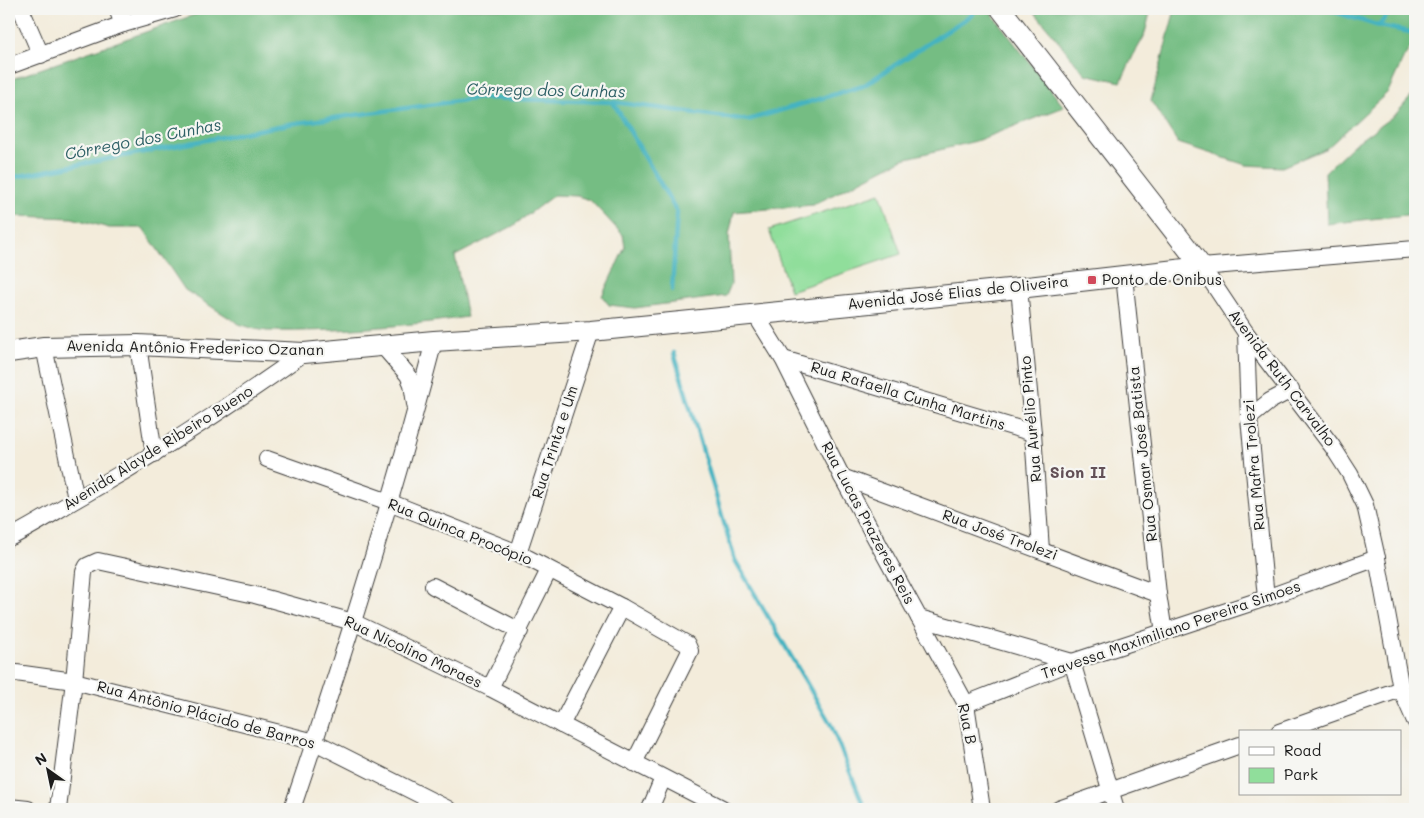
<svg xmlns="http://www.w3.org/2000/svg" width="1424" height="818" viewBox="0 0 1424 818" font-family="Mali,sans-serif">
<rect width="100%" height="100%" fill="#f6f6f2"/>
<filter id="ink" filterUnits="userSpaceOnUse"><feTurbulence type="fractalNoise" baseFrequency=".02" numOctaves="2"/><feDisplacementMap in="SourceGraphic" scale="10" xChannelSelector="R" yChannelSelector="G"/><feConvolveMatrix kernelMatrix="1 2 1 2 8 2 1 2 1" color-interpolation-filters="sRGB"/></filter>
<filter id="wash" filterUnits="userSpaceOnUse"><feTurbulence type="fractalNoise" baseFrequency=".0096" numOctaves="4" result="noise"/><feDisplacementMap in="SourceGraphic" scale="20" xChannelSelector="R" yChannelSelector="G"/><feGaussianBlur stdDeviation="1.12" result="paint"/><feColorMatrix in="noise" values="0 0 0 0 0 0 0 0 0 0 0 0 0 0 0 0 0 1.4 0 .05"/><feComposite in="paint" operator="in"/></filter>
<g filter="url(#wash)">
<rect width="100%" height="100%" fill="#f3ecdb"/>
<!-- green -->
<polygon fill="#90de9b" stroke="#567d5c" points="880,193 901,254 790,291 769,230"/>
<!-- forest -->
<g fill="#74bd83" stroke="#486c50">
<path d="M211 9H988L1064 107 976 141 903 159 813 205 734 212 729 235 731 284 726 296 635 308 609 305 602 296 625 247 623 235 590 200 577 196 554 195 513 226 455 256 467 317C400 327 334 332 267 331L255 329 239 324 185 290 143 228H109L72 218 19 216 9 218V80Z"/>
<polygon points="1032,9 1151,9 1144,37 1133,56 1121,82 1085,74"/>
<polygon points="1175,9 1415,9 1415,41 1404,57 1388,92 1327,148 1282,167 1246,165 1178,143 1151,101"/>
<polygon points="1415,92 1415,214 1327,224 1325,172 1353,145 1396,114"/>
</g>
<g fill="none" stroke-linecap="round" stroke-linejoin="round">
<!-- stream -->
<g stroke="#45b3c1" stroke-width="4.5">
<polyline points="1326,9 1379,26 1415,33"/>
<polyline points="1379,26 1391,9"/>
<polyline points="613,102 677,212 672,290"/>
<polyline points="9,178 289,124 480,98 613,102 748,120 863,86 973,14"/>
<polyline points="674,353 735,560 831,725 865,809"/>
</g>
</g>
</g>
<g filter="url(#ink)">
<g fill="none" stroke-linecap="round" stroke-linejoin="round">
<!-- minor casing -->
<g stroke="#3c3b39" stroke-width="18">
<g id="minor">
<polyline points="21,9 41,55"/>
<polyline points="117,9 123,24"/>
<polyline points="9,66 123,24 175,9"/>
<polyline points="1415,249 1202,267 1246,333 1332,446 1350,474 1365,505 1377,558 1401,689 1415,721"/>
<polyline points="1124,276 1158,594 1164,632"/>
<polyline points="1019,288 1033,433 1041,550"/>
<polyline points="755,314 783,359 842,477 919,618 1072,662 1116,809"/>
<polyline points="1246,333 1249,418 1266,598"/>
<polyline points="138,345 154,454"/>
<polyline points="382,345 408,375 412,384 415,404"/>
<polyline points="44,347 76,499"/>
<polyline points="783,359 1033,433"/>
<polyline points="1249,418 1270,401 1291,390"/>
<polyline points="267,459 389,502 518,553 622,607 687,644 690,651 634,763"/>
<polyline points="842,477 1158,594"/>
<path d="M9 538C35 525 59 509 84 495 161 451 233 404 304 353"/>
<polyline points="518,553 591,331"/>
<polyline points="433,586 520,631"/>
<polyline points="919,618 966,704 982,809"/>
<polyline points="9,672 74,681 315,742 448,809"/>
<polyline points="490,688 549,570"/>
<polyline points="966,704 1072,662 1266,598 1377,558"/>
<polyline points="561,725 622,607"/>
<polyline points="1279,732 1401,689"/>
<polyline points="9,807 28,809"/>
<polyline points="58,809 74,681 84,572 87,566 98,561 255,595 353,622 490,688 724,809"/>
<path d="M292 809C344 655 393 499 434 341"/>
<polyline points="650,809 663,778"/>
<polyline points="1059,809 1240,745"/>
</g>
</g>
<!-- tertiary casing -->
<g stroke="#3c3b39" stroke-width="22">
<g id="tertiary">
<polyline points="1001,9 1202,267"/>
<polyline points="9,352 44,347 138,345 304,353 434,341 591,331 1019,288 1202,267"/>
</g>
</g>
<!-- minor -->
<use href="#minor" stroke="#fff" stroke-width="16"/>
<!-- tertiary -->
<use href="#tertiary" stroke="#fff" stroke-width="20"/>
</g>
</g>
<!-- markers -->
<rect fill="#d1495b" stroke="#f6f6f2" stroke-width="2" x="1087" y="275" width="10" height="10" rx="2.5"/>
<g text-anchor="middle" stroke-width="4.5" stroke-linejoin="round" paint-order="stroke">
<!-- poi labels -->
<g font-size="15" fill="#1c1c1c" stroke="#f6f6f2" text-anchor="start">
<text x="1102" y="285">Ponto de Onibus</text>
</g>
<!-- street labels -->
<g font-size="15" fill="#1c1c1c" stroke="#f6f6f2">
<text transform="translate(958 293) rotate(-6)" y="5">Avenida José Elias de Oliveira</text>
<text transform="translate(195 348) rotate(1)" y="5">Avenida Antônio Frederico Ozanan</text>
<text transform="translate(1282 378) rotate(53)" y="5">Avenida Ruth Carvalho</text>
<text transform="translate(908 396) rotate(17)" y="5">Rua Rafaella Cunha Martins</text>
<text transform="translate(1031 419) rotate(-95)" y="5">Rua Aurélio Pinto</text>
<text transform="translate(555 442) rotate(-72)" y="5">Rua Trinta e Um</text>
<text transform="translate(158 448) rotate(-32)" y="5">Avenida Alayde Ribeiro Bueno</text>
<text transform="translate(1143 454) rotate(-96)" y="5">Rua Osmar José Batista</text>
<text transform="translate(1254 465) rotate(-95)" y="5">Rua Mafra Trolezi</text>
<text transform="translate(868 523) rotate(62)" y="5">Rua Lucas Prazeres Reis</text>
<text transform="translate(460 532) rotate(22)" y="5">Rua Quinca Procópio</text>
<text transform="translate(1000 535) rotate(20)" y="5">Rua José Trolezi</text>
<text transform="translate(1171 630) rotate(-19)" y="5">Travessa Maximiliano Pereira Simoes</text>
<text transform="translate(413 652) rotate(25)" y="5">Rua Nicolino Moraes</text>
<text transform="translate(206 715) rotate(15)" y="5">Rua Antônio Plácido de Barros</text>
<text transform="translate(967 724) rotate(78)" y="5">Rua B</text>
</g>
<!-- water labels -->
<g font-size="16" font-style="italic" fill="#2e6066" stroke="#f6f6f2">
<text transform="translate(546 90) rotate(1)" y="6">Córrego dos Cunhas</text>
<text transform="translate(143 139) rotate(-11)" y="6">Córrego dos Cunhas</text>
</g>
<!-- neighbourhood labels -->
<g font-size="16" font-weight="bold" fill="#625057" stroke="#f6f6f2">
<text x="1078" y="478">Sion II</text>
</g>
</g>
<!-- margin -->
<rect width="1424" height="818" fill="none" stroke="#f6f6f2" stroke-width="30"/>
<!-- legend -->
<rect x="1239" y="730" width="162" height="65" fill="#f6f6f2" stroke="#9f9f9c"/>
<rect x="1249" y="747" width="25" height="8" fill="#ffffff" stroke="#9f9f9c"/>
<text x="1284" y="756" font-size="15" fill="#1c1c1c">Road</text>
<rect x="1249" y="768" width="25" height="15" fill="#90de9b" stroke="#9f9f9c"/>
<text x="1284" y="780" font-size="15" fill="#1c1c1c">Park</text>
<!-- north arrow -->
<g transform="translate(48 770) rotate(327)" stroke="#f6f6f2" stroke-width="4" paint-order="stroke">
<path d="M0-4L9 19L0 12L-9 19Z" fill="#1c1c1c"/>
<text y="-8" font-size="14" font-weight="bold" text-anchor="middle" fill="#1c1c1c">N</text>
</g>
</svg>
